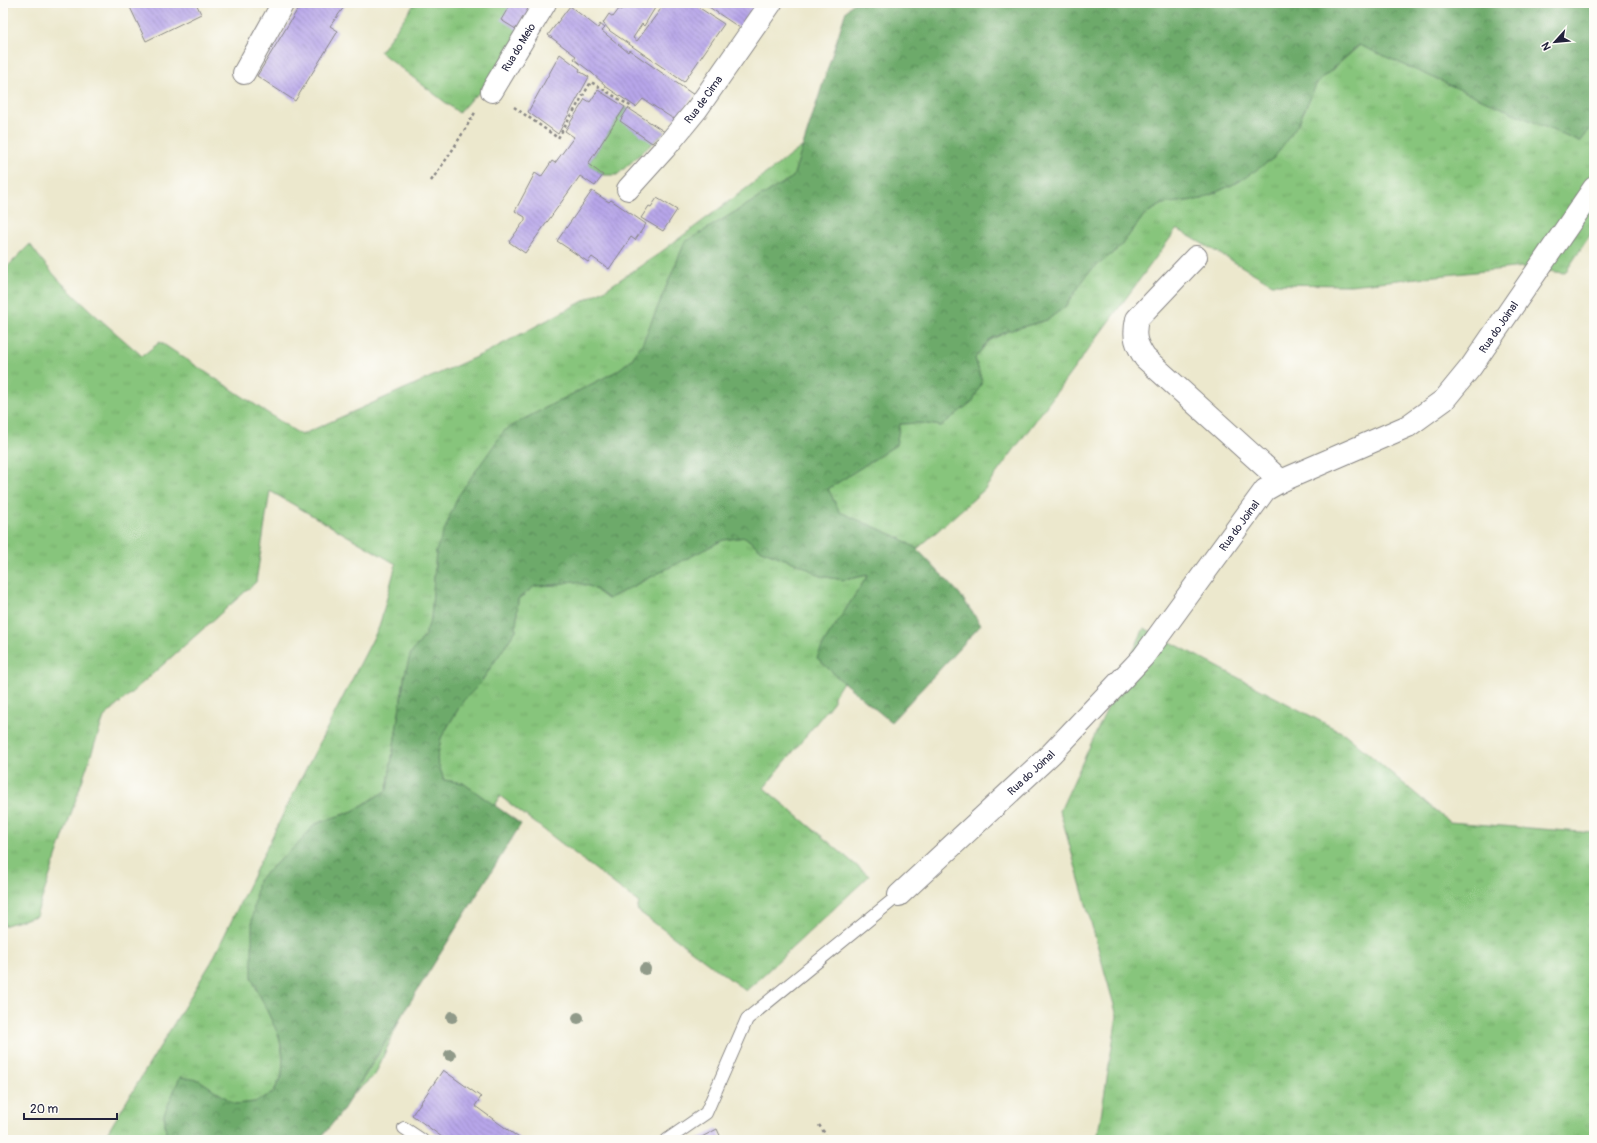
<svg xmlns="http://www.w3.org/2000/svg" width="1597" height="1143" viewBox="0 0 1597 1143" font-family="Pangolin,sans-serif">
<defs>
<pattern id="grass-tufts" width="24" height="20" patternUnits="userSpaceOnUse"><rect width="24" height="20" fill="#87c57b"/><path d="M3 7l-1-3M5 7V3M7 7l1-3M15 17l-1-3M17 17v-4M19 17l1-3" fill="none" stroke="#74a96b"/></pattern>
<pattern id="forest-crowns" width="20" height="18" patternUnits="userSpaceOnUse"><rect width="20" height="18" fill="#6daa6b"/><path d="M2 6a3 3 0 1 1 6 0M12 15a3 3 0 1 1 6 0" fill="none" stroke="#598a59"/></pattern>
<pattern id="building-back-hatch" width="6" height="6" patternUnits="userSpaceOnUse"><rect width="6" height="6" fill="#b7a6e9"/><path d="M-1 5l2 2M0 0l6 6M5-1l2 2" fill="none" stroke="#9487be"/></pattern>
</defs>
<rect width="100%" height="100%" fill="#fdfcf7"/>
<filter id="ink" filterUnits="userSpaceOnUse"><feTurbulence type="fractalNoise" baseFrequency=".025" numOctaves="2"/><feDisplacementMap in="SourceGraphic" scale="8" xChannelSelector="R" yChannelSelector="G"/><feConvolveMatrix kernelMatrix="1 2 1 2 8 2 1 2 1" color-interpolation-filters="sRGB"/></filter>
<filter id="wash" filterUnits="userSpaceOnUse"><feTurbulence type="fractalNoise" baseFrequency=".012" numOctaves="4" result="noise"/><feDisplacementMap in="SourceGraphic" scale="16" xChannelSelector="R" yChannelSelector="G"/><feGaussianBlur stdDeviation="0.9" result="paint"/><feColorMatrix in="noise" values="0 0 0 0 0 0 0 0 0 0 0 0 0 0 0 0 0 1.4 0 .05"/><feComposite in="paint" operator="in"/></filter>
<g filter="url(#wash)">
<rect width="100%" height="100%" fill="#ece8cd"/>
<!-- grass -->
<g fill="url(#grass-tufts)" stroke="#54745b">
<polygon points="415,3 539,3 485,88 470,100 459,113 380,52"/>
<polygon points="1360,45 1579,142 1594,123 1594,229 1565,273 1523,268 1523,267 1350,285 1272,284 1177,229 985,489 917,549 900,538 839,512 828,489 896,445 900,424 921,423 941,426 982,382 975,358 989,341 1008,331 1047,320 1065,307 1089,272 1120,247 1145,214 1163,204 1202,199 1240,181 1298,124 1317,83"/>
<polygon points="625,107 665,132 617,175 603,175 588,164"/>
<path d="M803 146 793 177 685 242 643 342 632 359 617 371 522 420 436 551 431 619 424 637 411 653 405 673 387 790 353 811 315 824 302 840 258 880 252 979 279 1036 283 1057 282 1075 273 1093 255 1102 235 1104 199 1080 164 1114 166 1133 162 1140H103L212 961 286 808 379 627 396 564 270 491 256 582 104 717 36 916 3 926V271L30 244C58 286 104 322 142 356L160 342 301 435 487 352 606 289 657 255Z"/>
<polygon points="745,537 761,550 803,566 820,576 844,580 868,575 825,641 817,658 843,682 834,696 834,701 764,788 869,876 746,991 637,910 639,903 500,796 495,806 463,783 444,780 437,760 441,738 463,701 479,685 516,630 518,599 535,586 554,585 573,581 592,587 608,599 723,540"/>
<polygon points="1144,628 1345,734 1449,822 1594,833 1594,1140 1097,1140 1117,1016 1060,811"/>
<polygon points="400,1019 375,1075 354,1093"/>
</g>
<!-- forest -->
<polygon fill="url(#forest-crowns)" stroke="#486653" points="853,3 1586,3 1594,7 1594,123 1579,142 1359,45 1317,83 1298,124 1274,158 1240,181 1202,199 1163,204 1145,214 1120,247 1089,272 1065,307 1047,320 1008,331 989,340 975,358 982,382 973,401 941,426 921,423 900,424 896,445 828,489 840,512 900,538 917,549 959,593 981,625 891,722 843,682 817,658 825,641 868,575 844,580 820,576 803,566 761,550 745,537 723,540 608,599 592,587 573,581 554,585 535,586 518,599 516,630 479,685 463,701 441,738 437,760 444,780 463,783 521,824 341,1113 319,1140 162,1140 166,1133 164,1114 180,1077 199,1080 235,1104 255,1102 273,1093 282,1075 283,1056 279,1036 252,979 252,919 258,880 302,840 315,824 353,811 387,790 405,673 411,653 424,637 431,619 436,551 458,496 504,431 522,420 617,371 632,359 643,342 685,242 793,177 846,11"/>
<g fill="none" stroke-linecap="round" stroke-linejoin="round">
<!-- stream -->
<polyline stroke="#67bce3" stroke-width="9" points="3,4 6,3"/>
</g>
<g id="blocks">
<!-- building -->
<g fill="url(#building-back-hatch)">
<polygon points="128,3 196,3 201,14 146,41"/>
<polygon points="305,3 347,3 330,26 338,31 295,101 257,76 299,7 302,8"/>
<polygon points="511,3 539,3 519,31 501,20"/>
<polygon points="626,3 658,3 644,26 642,24 633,38 637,41 663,6 667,3 692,3 724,24 684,82 610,31 603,23 609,14 613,17 619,9 621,10"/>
<polygon points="703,3 760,3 743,30"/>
<polygon points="570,6 598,28 600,24 605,28 602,31 628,52 629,50 694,95 677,119 672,118 643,99 636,107 605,86 605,85 592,73 574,59 576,56 548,35"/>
<polygon points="560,54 580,69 579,71 589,77 558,134 528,112"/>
<polygon points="598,90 625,107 588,164 603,175 595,186 580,176 525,253 509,242 525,220 525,217 515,211 535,173 541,177 552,161 555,163 574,137 565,131 585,99 590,102"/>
<polygon points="628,108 665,132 652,143 620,121"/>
<polygon points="592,191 609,202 611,200 646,224 635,240 631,237 609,269 592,257 588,262 557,241"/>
<polygon points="657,198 677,210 663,231 641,218 649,206 651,207"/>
<polygon points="443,1070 481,1097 475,1106 522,1140 446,1140 412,1115"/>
<polygon points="717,1129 722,1140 696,1140"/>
</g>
</g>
</g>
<g filter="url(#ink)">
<use href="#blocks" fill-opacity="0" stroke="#878584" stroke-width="1"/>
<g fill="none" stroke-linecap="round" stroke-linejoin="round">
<!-- service casing -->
<g stroke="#878584" stroke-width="14">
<g id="service">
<polyline points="404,1128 422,1140"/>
<polyline points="667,1140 706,1113 747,1019 899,895"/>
</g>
</g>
<!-- minor casing -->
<g stroke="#878584" stroke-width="24">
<g id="minor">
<polyline points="244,73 283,3"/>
<path id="s1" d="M492 91 545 3"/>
<path id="s2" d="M628 189 665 148 697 109 771 3"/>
<path d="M1196 257 1137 319C1133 337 1136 344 1145 358L1281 481"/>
<path id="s3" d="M899 895 1051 754 1143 657 1265 490 1281 481 1408 426 1444 400 1471 367 1594 188"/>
</g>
</g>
<!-- path -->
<g stroke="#878584" stroke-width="2.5" stroke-dasharray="3 3" stroke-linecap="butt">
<polyline points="514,107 558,138 591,82 632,107"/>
<polyline points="431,181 450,154 476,111"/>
<polyline points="819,1125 826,1135"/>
</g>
<!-- service -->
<use href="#service" stroke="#fff" stroke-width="12"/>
<!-- minor -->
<use href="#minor" stroke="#fff" stroke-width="22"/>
</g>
<!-- trees -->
<g fill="#909a89">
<circle cx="645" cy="969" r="6"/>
<circle cx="452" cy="1017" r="6"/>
<circle cx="578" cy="1018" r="6"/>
<circle cx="450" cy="1055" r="6"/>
</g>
</g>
<g text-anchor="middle" stroke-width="3.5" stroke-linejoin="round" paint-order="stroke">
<!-- street labels -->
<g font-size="11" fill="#22223b" stroke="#fdfcf7">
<text dy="4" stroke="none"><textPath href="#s1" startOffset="51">Rua do Meio</textPath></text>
<text dy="4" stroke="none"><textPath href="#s2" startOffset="117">Rua de Cima</textPath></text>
<text dy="4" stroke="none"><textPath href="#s3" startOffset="840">Rua do Joinal</textPath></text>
<text dy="4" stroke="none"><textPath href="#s3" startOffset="504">Rua do Joinal</textPath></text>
<text dy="4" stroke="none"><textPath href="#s3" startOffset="180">Rua do Joinal</textPath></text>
</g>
</g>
<!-- margin -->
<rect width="1597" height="1143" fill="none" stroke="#fdfcf7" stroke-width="16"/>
<!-- north arrow -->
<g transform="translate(1555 42) rotate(243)" stroke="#fdfcf7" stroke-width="3" paint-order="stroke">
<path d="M0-3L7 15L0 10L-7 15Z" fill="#22223b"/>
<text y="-6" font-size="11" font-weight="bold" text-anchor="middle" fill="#22223b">N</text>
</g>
<!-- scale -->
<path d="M24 1113v6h93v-6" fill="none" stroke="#22223b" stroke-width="2"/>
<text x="30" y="1113" font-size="12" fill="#22223b" stroke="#fdfcf7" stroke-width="3" paint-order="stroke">20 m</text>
</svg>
